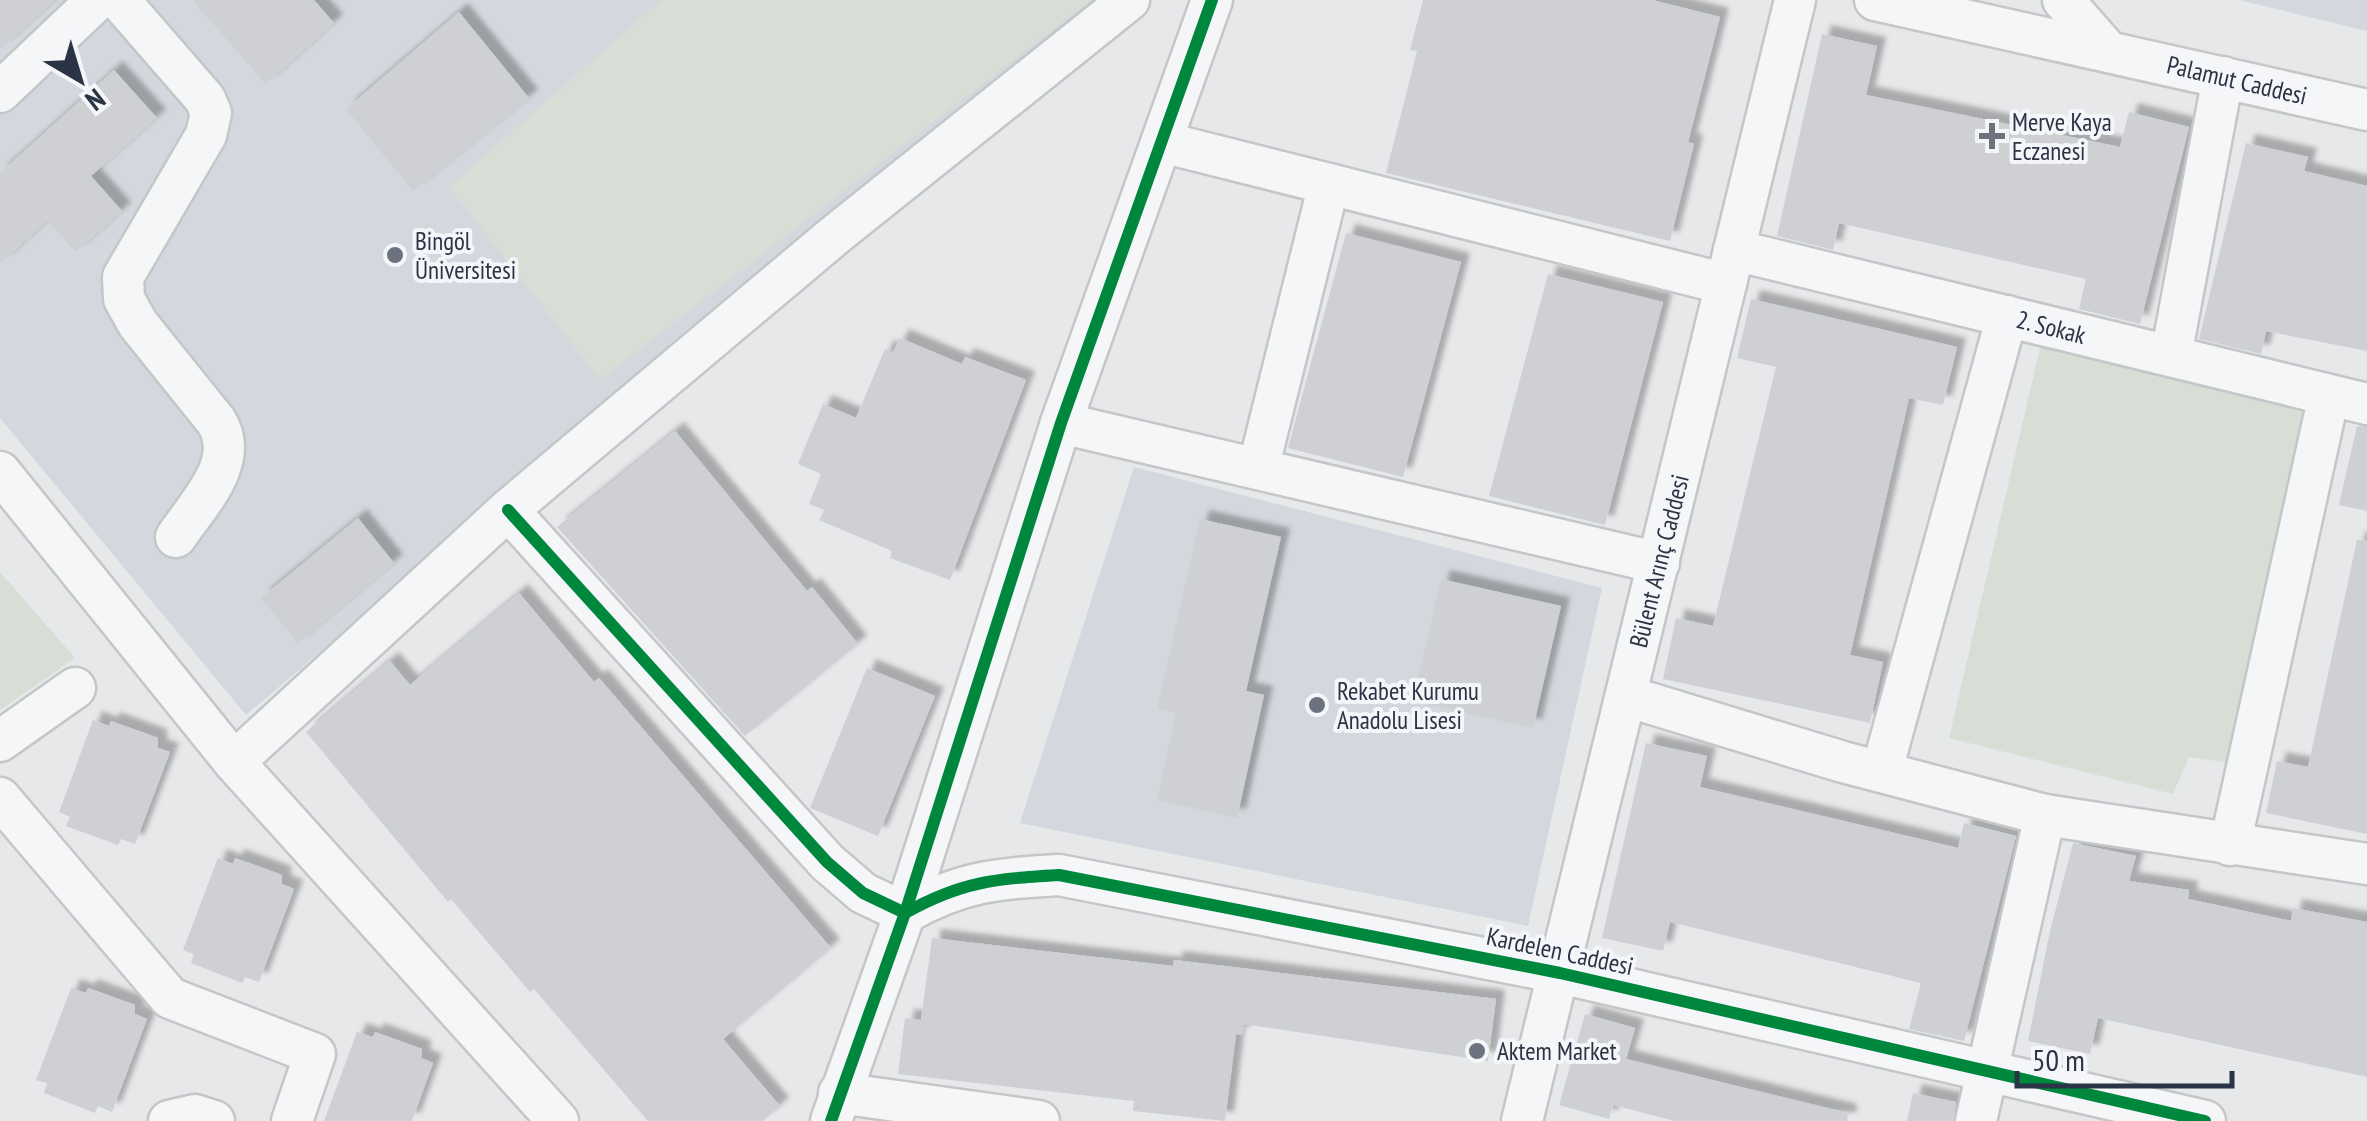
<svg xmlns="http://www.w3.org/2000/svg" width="2367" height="1121" viewBox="0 0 2367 1121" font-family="'PT Sans Narrow',sans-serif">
<defs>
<filter id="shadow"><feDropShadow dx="9" dy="-9" stdDeviation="2.5" flood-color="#0004"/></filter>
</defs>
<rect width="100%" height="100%" fill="#e6e8ea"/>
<!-- built -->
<g fill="#d4d7dd">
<polygon points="0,0 1103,0 980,92 246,715 0,418"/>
<polygon points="2239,0 2367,0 2367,31"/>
<polygon points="1134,467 1602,588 1528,926 1020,823"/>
</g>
<!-- green -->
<g fill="#d6ded6">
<polygon points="661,0 1091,0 600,380 449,187"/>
<polygon points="2041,344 2303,406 2312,419 2237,764 2189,757 2173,794 1949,738"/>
<polygon points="0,572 75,658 0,710"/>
</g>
<!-- building -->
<g fill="#ced0d3" filter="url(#shadow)">
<polygon points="0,0 55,0 0,49"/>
<polygon points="192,0 314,0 334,23 266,84"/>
<polygon points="1423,0 1652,0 1720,17 1688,142 1694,144 1670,241 1386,173 1417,51 1410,50"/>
<polygon points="459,12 529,98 413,191 346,109"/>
<polygon points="1822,34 1877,46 1866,95 2120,147 2129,112 2189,127 2140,324 2079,309 2086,279 1839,223 1833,250 1777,236"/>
<polygon points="114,70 157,118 91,176 122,211 76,252 47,221 0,264 0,173"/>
<polygon points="2246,143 2308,157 2304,171 2367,186 2367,351 2266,331 2261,354 2199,339"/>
<polygon points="1346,233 1461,262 1403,477 1288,448"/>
<polygon points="1548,274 1663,302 1605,525 1489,496"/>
<polygon points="1751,299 1957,347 1943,405 1909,398 1850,655 1883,662 1870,723 1663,679 1676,618 1713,626 1776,367 1737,358"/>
<polygon points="900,338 962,364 965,357 1026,380 950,580 890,558 892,551 819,520 824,510 809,504 821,474 798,464 823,404 856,418 885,349 893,352"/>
<polygon points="2357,426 2367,427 2367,511 2339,505"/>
<polygon points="675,431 807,591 812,587 858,644 745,736 557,527"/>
<polygon points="358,518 394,563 298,643 261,598"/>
<polygon points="1200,519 1281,537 1246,691 1264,695 1237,818 1157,800 1176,713 1157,709"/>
<polygon points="2357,540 2367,541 2367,834 2266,813 2277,761 2308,767"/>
<polygon points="1441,579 1561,606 1533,728 1413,701"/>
<polygon points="519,593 594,682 599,678 831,948 723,1039 780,1106 763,1121 648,1121 534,989 530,992 451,899 448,902 306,732 390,661 410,685"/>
<polygon points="867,668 935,696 878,836 810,808"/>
<polygon points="93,720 109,726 111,721 158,738 158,748 170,752 135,844 121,839 118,845 66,826 70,817 59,812"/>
<polygon points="1646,743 1707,756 1700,787 1958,848 1964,823 2016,836 1964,1041 1909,1029 1921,983 1670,922 1663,951 1602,938"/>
<polygon points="2073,843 2136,856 2129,881 2189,890 2188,899 2291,921 2293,908 2367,922 2367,1077 2098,1018 2090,1054 2028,1041 2050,931"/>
<polygon points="218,858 233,864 235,858 282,875 282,884 294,889 259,982 245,977 242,983 191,963 194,954 183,950"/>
<polygon points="932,938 1173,966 1174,960 1496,999 1488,1061 1244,1024 1242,1035 1236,1034 1225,1121 1133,1111 1134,1101 898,1074 905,1018 921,1020"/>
<polygon points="71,988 86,993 88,988 135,1005 135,1014 147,1019 112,1112 98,1106 95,1113 44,1093 47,1083 36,1080"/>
<polygon points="1585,1014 1635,1028 1626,1059 1848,1113 1847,1121 1675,1121 1613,1105 1609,1119 1559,1105"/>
<polygon points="357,1032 373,1037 375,1032 422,1049 421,1058 433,1063 412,1121 324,1121"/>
<polygon points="1913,1093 1956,1102 1953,1121 1907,1121"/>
</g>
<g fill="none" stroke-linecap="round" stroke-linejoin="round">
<!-- minor casing -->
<g stroke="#c4c6c8" stroke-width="45">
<g id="minor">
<path d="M119 0 205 99 211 113 206 135 123 277 124 299 138 324 216 421C242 461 198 504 176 537"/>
<polyline points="1875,0 2367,110"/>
<polyline points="2063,0 2107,50"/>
<polyline points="0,92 97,0"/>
<polyline points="1162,142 1726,284"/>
<polyline points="1734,250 2367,404"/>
<polyline points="2171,356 2223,77"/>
<polyline points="1061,423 1659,563"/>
<polyline points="1258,469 1329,184"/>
<polyline points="0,472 234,762 558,1121"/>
<path d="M508 510 827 862 863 893 905 913C962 881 995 879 1059 875L1560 973 2205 1121"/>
<polyline points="1626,696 1843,762 2045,815 2367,864"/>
<polyline points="0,741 75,688"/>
<polyline points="234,762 508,510 835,235 1129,0"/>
<polyline points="1882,770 2007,316"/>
<polyline points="0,798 170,998 315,1054 292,1121"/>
<polyline points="2230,845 2329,395"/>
<polyline points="839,1093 1039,1121"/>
<polyline points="169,1121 195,1115 214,1121"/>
<polyline points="831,1121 905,913 1061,423 1212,0"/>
<polyline points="1522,1121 1795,0"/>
<polyline points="1976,1121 2045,815"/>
</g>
</g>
<!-- minor -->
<use href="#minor" stroke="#f5f6f7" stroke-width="40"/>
<!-- cycleway casing -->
<g stroke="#f4f6f9" stroke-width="19">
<g id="cycleway">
<path d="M508 510 827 862 863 893 905 913C962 881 995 879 1059 875L1560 973 2205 1121"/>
<polyline points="831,1121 905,913 1061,423 1212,0"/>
</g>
</g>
<!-- cycleway -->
<use href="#cycleway" stroke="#00873e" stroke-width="12"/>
</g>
<!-- markers -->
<g fill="#6c737f" stroke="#f4f6f9" stroke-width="4">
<path d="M1987 121h10v10h10v10h-10v10h-10v-10h-10v-10h10z"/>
<circle cx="395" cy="255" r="10"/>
<circle cx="1317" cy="705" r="10"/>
<circle cx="1477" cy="1051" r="10"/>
</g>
<g text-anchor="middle" stroke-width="8" stroke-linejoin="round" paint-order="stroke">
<!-- street labels -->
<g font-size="25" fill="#2b3445" stroke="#f4f6f9">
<text transform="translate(2237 80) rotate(13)" y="9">Palamut Caddesi</text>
<text transform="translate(2051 327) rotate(14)" y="9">2. Sokak</text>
<text transform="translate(1659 561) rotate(-76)" y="9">Bülent Arınç Caddesi</text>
<text transform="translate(1560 951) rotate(12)" y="9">Kardelen Caddesi</text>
</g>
<!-- poi labels -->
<g font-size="25" fill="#2b3445" stroke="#f4f6f9" text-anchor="start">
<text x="2012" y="131">Merve Kaya<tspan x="2012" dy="29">Eczanesi</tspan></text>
<text x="415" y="250">Bingöl<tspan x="415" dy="29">Üniversitesi</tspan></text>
<text x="1337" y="700">Rekabet Kurumu<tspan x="1337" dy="29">Anadolu Lisesi</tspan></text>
<text x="1497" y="1060">Aktem Market</text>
</g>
</g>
<!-- north arrow -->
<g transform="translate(80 80) rotate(142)" stroke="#f4f6f9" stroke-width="8" paint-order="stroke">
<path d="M0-8L18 38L0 25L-18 38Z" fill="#2b3445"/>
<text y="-15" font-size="28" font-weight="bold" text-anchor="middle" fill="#2b3445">N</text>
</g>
<!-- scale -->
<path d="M2017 1071v15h215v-15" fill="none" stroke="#2b3445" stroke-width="5"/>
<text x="2032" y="1071" font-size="30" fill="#2b3445" stroke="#f4f6f9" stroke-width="8" paint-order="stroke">50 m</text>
</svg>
